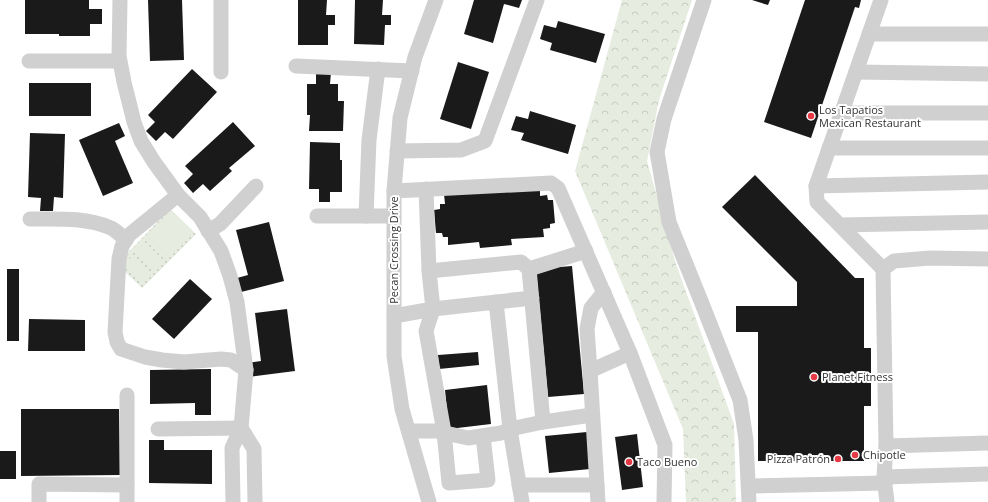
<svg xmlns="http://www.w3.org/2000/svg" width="988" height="502" viewBox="0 0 988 502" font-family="'Open Sans',sans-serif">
<defs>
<pattern id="forest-crowns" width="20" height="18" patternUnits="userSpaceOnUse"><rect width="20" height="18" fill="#e6ecdf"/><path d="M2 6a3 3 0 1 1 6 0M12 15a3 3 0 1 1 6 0" fill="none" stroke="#c6cbc0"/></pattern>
<pattern id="park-dots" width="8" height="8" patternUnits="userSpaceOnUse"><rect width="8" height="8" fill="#e6ecdf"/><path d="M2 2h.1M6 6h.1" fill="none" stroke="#c6cbc0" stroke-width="1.8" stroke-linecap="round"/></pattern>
</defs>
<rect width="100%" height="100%" fill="#fff"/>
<!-- forest -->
<polygon fill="url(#forest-crowns)" points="622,0 692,0 659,100 647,161 676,264 734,424 736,502 686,502 683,429 575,171"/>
<!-- park -->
<polygon fill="url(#park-dots)" points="170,209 196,234 142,288 117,264"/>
<!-- pitch -->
<g fill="#e6ecdf">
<polygon points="172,211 193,231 168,257 147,236"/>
<polygon points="145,242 164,261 156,269 136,251"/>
<polygon points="132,256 151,274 143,283 124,264"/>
</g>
<!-- building -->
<g fill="#1a1a1a">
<polygon points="25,0 89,0 89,9 102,9 102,24 90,24 90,36 59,36 59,34 25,34"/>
<polygon points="148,0 182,0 184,60 150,61"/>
<polygon points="298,0 327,0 326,15 335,15 335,25 328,25 328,45 298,45"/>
<polygon points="355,0 383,0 382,15 391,15 391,25 385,25 384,45 354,44"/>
<polygon points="474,0 522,0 519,8 504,4 493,43 464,34"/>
<polygon points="752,0 770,0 768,5"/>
<polygon points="805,0 861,0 859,8 855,7 811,138 764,122"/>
<polygon points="558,21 605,34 596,63 550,50 552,43 540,39 544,25 556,28"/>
<polygon points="458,62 489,72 471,129 440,119"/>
<polygon points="192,69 217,92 173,139 165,132 156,141 146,131 155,122 148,115"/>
<polygon points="316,72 331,72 330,84 338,84 338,101 344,101 343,131 309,131 310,115 307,115 307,84 316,84"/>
<rect x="29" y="83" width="62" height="33"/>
<polygon points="530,111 576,125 568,154 521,140 524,133 511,130 516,116 528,119"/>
<polygon points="233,122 255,146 229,168 232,171 210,191 203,184 193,193 184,183 193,174 185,166"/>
<polygon points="119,123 125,136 115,141 133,183 103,196 79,140"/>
<polygon points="30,133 65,134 63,198 54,197 53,211 40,211 41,198 28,197"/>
<polygon points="310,142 340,143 340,160 342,160 342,192 330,192 330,202 319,202 319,189 309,189"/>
<polygon points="755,175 855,278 864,278 864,348 871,348 871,406 864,406 864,461 758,461 758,332 736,332 736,306 797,306 797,282 722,207"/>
<polygon points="540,186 540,196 547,195 548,200 553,200 555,223 550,224 550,228 543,229 544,237 511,239 512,245 480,248 479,242 448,245 448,237 443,237 442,233 436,233 434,210 440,209 440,204 445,204 444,194"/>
<polygon points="269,222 284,281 241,292 237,278 248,275 236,230"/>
<polygon points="572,266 584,394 548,397 536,269"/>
<rect x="7" y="269" width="12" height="72"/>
<polygon points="190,279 212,299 174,339 152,319"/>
<polygon points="287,309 295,371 248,377 246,363 261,361 255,313"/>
<polygon points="29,319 85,320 85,351 28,351"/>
<polygon points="478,352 479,365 439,369 438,355"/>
<polygon points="211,369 211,415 195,415 195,403 150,404 150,370"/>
<polygon points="487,385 491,424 449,429 445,390"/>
<polygon points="21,409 119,409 120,475 21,476"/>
<polygon points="587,432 590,469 549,473 545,436"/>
<polygon points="637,434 643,487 622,490 615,437"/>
<polygon points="149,440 164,440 164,450 212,450 212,484 149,483"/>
<rect x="0" y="451" width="16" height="28"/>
</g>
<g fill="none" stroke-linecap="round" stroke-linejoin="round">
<!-- minor -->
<g stroke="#d0d0d0" stroke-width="15">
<polyline points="120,0 119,56 124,82 134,122 141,141 154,162 178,195 200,217 221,251 230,276 237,302 246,370 241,428 232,448 233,502"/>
<polyline points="221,0 221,72"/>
<polyline points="704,0 664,119 657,152 669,222 701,301 740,400 746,440 749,502"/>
<polyline points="881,0 816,186 817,202 883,269 886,446 884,477 887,502"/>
<polyline points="869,34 988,34"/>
<polyline points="29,61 119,61"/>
<polyline points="296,66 412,71"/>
<polyline points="856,72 988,74"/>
<polyline points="841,113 988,113"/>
<polyline points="829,148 988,148"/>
<polyline points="397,151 461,150 485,141 537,0"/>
<polyline points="816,186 988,182"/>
<polyline points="426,189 429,271"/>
<polyline points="394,191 551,183 558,188 630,353 590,371 598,502"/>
<polyline points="178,195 129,235 122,246 119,259 115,332 117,342 121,349 145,357 162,360 184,362 221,359 231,360 246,370"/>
<polyline points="317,216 394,216"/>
<polyline points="366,216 369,140 378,69"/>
<path d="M30 219C56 219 86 217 111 228 116 230 121 236 126 240"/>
<polyline points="840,225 988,222"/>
<polyline points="208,231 220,224 256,186"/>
<polyline points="529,269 586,251"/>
<polyline points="883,269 894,261 930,258 988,259"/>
<polyline points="496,302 510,429 543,422 529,269 521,262 429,271 433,309 532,298"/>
<polyline points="394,316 433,309 426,331 444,432 449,483 488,480 483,436"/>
<polyline points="630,353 665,445 664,502"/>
<polyline points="590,371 587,329 591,308 604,292"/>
<polyline points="127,395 127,485"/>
<polyline points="543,422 592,415"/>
<polyline points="241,428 254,449 255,502"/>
<polyline points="158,429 241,428"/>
<polyline points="409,431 436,431 468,438 501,433 510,429 522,502"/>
<polyline points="886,446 988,443"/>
<polyline points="884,477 988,474"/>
<polyline points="519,485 597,485"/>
<polyline points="749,486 885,483"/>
<polyline points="39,502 39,484 127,485 127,502"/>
<polyline points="429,502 402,409 394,356 394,191 400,118 415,57 436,0"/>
</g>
</g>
<!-- markers -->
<g fill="#e63946" stroke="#fff" stroke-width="1.5">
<circle cx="811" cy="116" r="4"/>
<circle cx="814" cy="377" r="4"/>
<circle cx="855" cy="455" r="4"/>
<circle cx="838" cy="459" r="4"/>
<circle cx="629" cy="462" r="4"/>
</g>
<g text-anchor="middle" stroke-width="4" stroke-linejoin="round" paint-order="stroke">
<!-- poi labels -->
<g font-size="11" fill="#333" stroke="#fff" text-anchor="start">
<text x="819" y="114">Los Tapatios<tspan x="819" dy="13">Mexican Restaurant</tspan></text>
<text x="822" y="381">Planet Fitness</text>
<text x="863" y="459">Chipotle</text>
<text x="830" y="463" text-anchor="end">Pizza Patrón</text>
<text x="637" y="466">Taco Bueno</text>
</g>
<!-- street labels -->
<g font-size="11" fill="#333" stroke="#fff">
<text transform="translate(394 250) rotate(-90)" y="4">Pecan Crossing Drive</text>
</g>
</g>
</svg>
